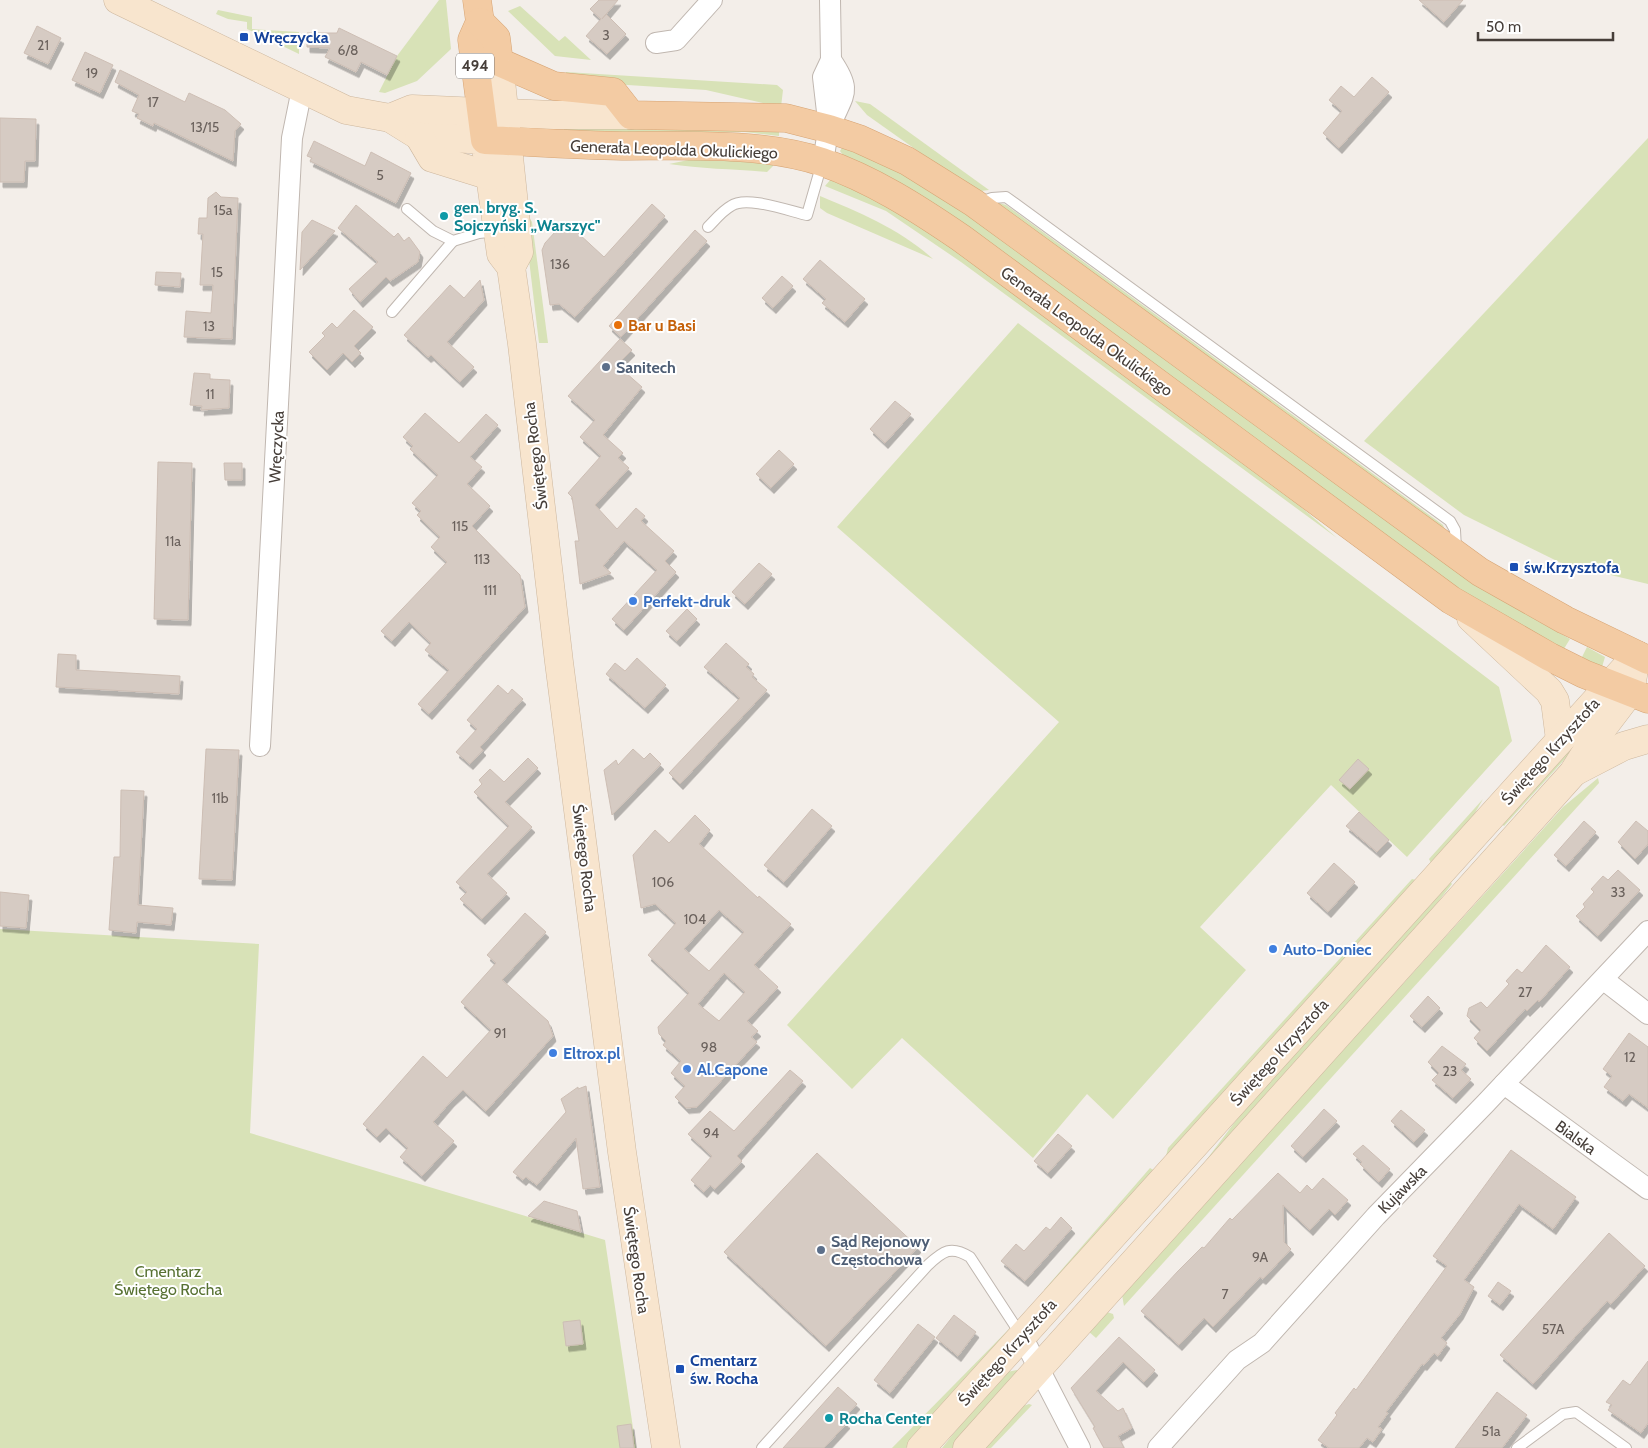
<svg xmlns="http://www.w3.org/2000/svg" width="1648" height="1448" viewBox="0 0 1648 1448" font-family="Cabin,sans-serif">
<defs>
<filter id="shadow"><feDropShadow dx="3" dy="5.5" stdDeviation="0" flood-color="#0004"/></filter>
</defs>
<rect width="100%" height="100%" fill="#f3eee9"/>
<!-- green -->
<g fill="#d8e2b7">
<polygon points="439,0 446,0 451,49 417,81 385,93 379,92 397,56"/>
<polygon points="520,6 559,41 565,36 591,60 555,56 508,11"/>
<polygon points="218,10 252,17 252,29 299,32 299,54 247,29 247,22 228,19 216,14"/>
<polygon points="566,72 777,85 783,90 781,107 706,90 565,81"/>
<polygon points="855,101 870,104 989,190 981,191 963,183 867,115"/>
<polygon points="740,126 779,128 779,136 745,132 564,134 564,128 679,130"/>
<polygon points="1648,138 1648,584 1561,563 1464,515 1364,441"/>
<polygon points="843,146 856,146 950,200 1429,548 1533,618 1570,639 1562,652 1515,625 1443,578 845,158 840,151"/>
<path d="M708 156 774 163 773 166 767 172C734 169 701 169 669 164Z"/>
<polygon points="831,179 838,180 906,214 1271,481 1337,538 961,262 886,211 825,186"/>
<path d="M820 196C859 212 901 230 933 259L827 213 820 208Z"/>
<polygon points="996,202 1006,205 1443,525 1445,531"/>
<polygon points="529,217 532,222 548,343 539,343 524,218"/>
<polygon points="1018,323 1499,687 1512,741 1407,857 1331,785 1200,927 1246,970 1113,1119 1087,1094 1033,1158 902,1038 852,1089 787,1025 1059,722 837,527"/>
<polygon points="1587,647 1605,657 1602,667 1580,661"/>
<polygon points="1595,726 1504,826 1500,823 1562,753"/>
<polygon points="1598,778 1599,783 1124,1306 1122,1295 1134,1281 1563,807"/>
<polygon points="1483,799 1467,827 1433,867 1429,859"/>
<polygon points="1412,879 1420,881 1166,1156 1168,1148"/>
<polygon points="1449,880 1452,884 1413,934 1074,1317 1070,1313 1198,1171 1259,1090"/>
<polygon points="0,929 259,944 250,1133 605,1240 636,1448 0,1448"/>
<polygon points="1150,1168 1155,1171 1047,1292 1044,1290"/>
<polygon points="1107,1312 1113,1314 1114,1318 1096,1338 1088,1331"/>
<polygon points="1010,1328 1009,1335 906,1448 892,1448"/>
<polygon points="1017,1370 1021,1375 956,1448 942,1448 1002,1373"/>
<polygon points="1029,1404 1032,1405 991,1448 982,1448 1020,1407"/>
</g>
<!-- building -->
<g fill="#d6cbc3" stroke="#cdbeb4" fill-rule="evenodd" filter="url(#shadow)">
<polygon points="599,0 618,0 602,19 606,14 626,34 607,54 586,36 601,19 590,9"/>
<polygon points="1419,0 1463,0 1444,22"/>
<polygon points="37,26 61,38 48,64 24,53"/>
<polygon points="339,28 397,56 387,75 361,62 356,72 325,57 330,48 307,47 307,33 337,33"/>
<polygon points="85,52 113,65 100,93 72,80"/>
<polygon points="120,70 185,102 189,93 225,110 241,124 235,131 233,161 154,123 153,126 137,118 139,114 132,111 139,95 115,82"/>
<polygon points="1372,77 1389,92 1339,148 1323,133 1342,111 1329,100 1341,86 1354,97"/>
<polygon points="0,118 36,119 35,161 25,161 24,182 0,182"/>
<polygon points="314,141 365,166 371,152 411,173 396,203 310,161 312,158 307,156"/>
<polygon points="216,192 221,197 238,198 232,339 184,337 186,311 211,313 213,285 200,285 203,234 198,234 199,218 207,218 208,198"/>
<polygon points="652,204 665,216 575,317 559,304 550,305 542,250 545,243 565,221 604,257"/>
<polygon points="356,205 394,237 398,233 404,241 409,237 420,252 418,262 390,281 386,277 360,302 349,289 378,262 338,228"/>
<polygon points="312,220 335,231 300,270 302,232"/>
<polygon points="695,230 707,241 621,337 609,326"/>
<polygon points="820,260 865,299 845,322 822,303 826,299 803,279"/>
<polygon points="156,272 181,273 180,287 155,285"/>
<polygon points="782,276 793,286 773,308 762,298"/>
<polygon points="480,280 484,300 447,342 474,367 460,382 431,355 428,357 404,335 450,285 464,298"/>
<polygon points="354,310 373,327 354,346 361,353 352,362 343,353 327,370 309,352 325,336 322,333 332,323 337,328"/>
<polygon points="620,339 632,350 617,365 642,387 603,435 623,453 618,458 629,468 595,505 617,529 636,508 645,516 641,521 674,551 665,561 676,572 624,630 612,619 657,570 624,541 603,566 611,573 580,584 575,541 579,541 572,497 568,493 601,456 580,437 595,420 568,396"/>
<polygon points="194,373 210,374 210,379 230,380 229,408 201,410 202,406 190,405"/>
<polygon points="895,401 911,414 885,443 870,429"/>
<polygon points="425,413 459,443 486,414 498,425 470,457 482,467 467,484 490,506 472,526 520,575 525,607 429,714 418,704 449,670 425,650 431,643 409,622 392,641 381,631 447,562 431,547 440,537 417,515 421,511 412,503 438,475 410,449 413,446 403,437"/>
<polygon points="779,450 794,464 771,488 756,474"/>
<polygon points="158,462 192,463 188,620 154,619"/>
<polygon points="224,463 242,463 242,480 225,480"/>
<polygon points="759,563 772,574 745,604 732,592"/>
<polygon points="687,609 697,619 677,641 666,631"/>
<polygon points="726,643 749,664 746,667 754,674 752,677 767,690 680,784 669,773 740,698 704,667"/>
<polygon points="58,654 76,655 76,670 180,676 179,694 56,687"/>
<polygon points="637,658 666,685 645,708 606,674 615,663 625,671"/>
<polygon points="498,685 508,694 512,689 523,699 480,747 483,750 470,764 456,752 477,729 467,720"/>
<polygon points="206,749 239,750 232,880 199,879"/>
<polygon points="633,749 644,759 650,753 661,764 612,815 604,770 616,760 618,765"/>
<polygon points="528,758 538,768 505,802 532,827 487,874 507,893 482,919 460,899 467,892 456,882 509,826 474,792 482,784 479,780 490,769 504,782"/>
<polygon points="1358,759 1369,769 1350,789 1339,780"/>
<polygon points="121,790 144,791 138,905 173,908 171,925 137,922 136,933 109,930 114,857 120,857"/>
<polygon points="812,809 832,826 784,882 764,865"/>
<polygon points="1359,812 1389,840 1377,852 1346,826"/>
<path d="M695 815 710 830 699 844 758 898 759 896 791 924 754 965 778 987 747 1021 758 1031 751 1037 757 1042 697 1107 686 1108 675 1097 685 1086 671 1073 681 1061 663 1045 666 1041 659 1034 658 1027 689 993 648 955 676 923 655 904 641 908 633 855 655 830 669 843ZM719 910 744 932 709 971 684 949ZM724 973 745 992 719 1021 698 1004Z"/>
<polygon points="1584,821 1596,832 1566,866 1554,855"/>
<polygon points="1636,821 1648,831 1648,844 1635,859 1618,842"/>
<polygon points="1334,863 1355,882 1328,912 1307,893"/>
<polygon points="1618,870 1640,890 1598,936 1576,916 1585,907 1583,904 1594,892 1591,889 1603,876 1608,880"/>
<polygon points="0,892 29,895 26,928 0,926"/>
<polygon points="525,913 546,932 502,980 548,1021 553,1036 486,1111 463,1090 451,1101 433,1122 454,1141 422,1176 400,1157 408,1148 386,1128 377,1137 363,1124 423,1056 447,1078 491,1030 461,1002 496,963 487,955"/>
<polygon points="1546,945 1570,967 1539,1002 1538,1000 1527,1011 1525,1009 1487,1051 1474,1038 1481,1030 1467,1016 1469,1008 1481,1002 1487,1008 1509,984 1506,981 1517,969 1522,973"/>
<polygon points="1428,996 1440,1008 1422,1027 1410,1016"/>
<polygon points="1629,1033 1648,1047 1648,1108 1629,1094 1623,1101 1604,1087 1612,1076 1603,1069"/>
<polygon points="1442,1046 1466,1064 1461,1070 1471,1079 1453,1098 1432,1080 1439,1073 1428,1062"/>
<polygon points="790,1070 803,1081 737,1156 742,1161 715,1189 710,1185 704,1192 691,1180 712,1156 688,1134 710,1111 734,1131"/>
<polygon points="586,1086 600,1187 583,1189 576,1138 537,1185 526,1177 523,1180 513,1172 566,1112 561,1099 578,1087 578,1089"/>
<polygon points="1324,1109 1337,1121 1303,1157 1291,1146"/>
<polygon points="1401,1110 1425,1130 1414,1142 1391,1121"/>
<polygon points="1058,1134 1072,1146 1048,1173 1034,1161"/>
<polygon points="1363,1145 1390,1169 1379,1182 1360,1164 1362,1162 1353,1154"/>
<polygon points="1511,1150 1576,1197 1553,1229 1519,1204 1464,1280 1474,1287 1460,1314 1441,1338 1447,1343 1438,1356 1434,1353 1424,1365 1422,1364 1386,1412 1388,1413 1378,1427 1382,1429 1373,1442 1367,1438 1359,1448 1329,1448 1318,1440 1337,1415 1335,1413 1354,1388 1356,1390 1447,1266 1433,1256"/>
<polygon points="817,1153 918,1247 826,1346 724,1252"/>
<polygon points="1278,1173 1300,1193 1307,1185 1312,1190 1323,1178 1348,1200 1335,1215 1329,1209 1310,1230 1283,1205 1284,1242 1291,1249 1263,1279 1260,1277 1213,1327 1204,1318 1179,1345 1141,1311 1178,1271 1202,1247 1204,1248 1230,1218 1232,1220"/>
<polygon points="544,1201 577,1211 581,1232 528,1216"/>
<polygon points="1061,1217 1072,1228 1025,1281 1001,1261 1016,1244 1024,1251 1046,1227 1050,1230"/>
<polygon points="1609,1233 1645,1266 1611,1304 1607,1301 1533,1384 1500,1355"/>
<polygon points="1498,1282 1511,1291 1500,1305 1488,1296"/>
<polygon points="954,1315 976,1332 958,1356 936,1338"/>
<polygon points="580,1320 583,1344 566,1346 563,1322"/>
<polygon points="918,1324 935,1337 890,1393 874,1380"/>
<polygon points="1119,1337 1155,1370 1144,1382 1123,1362 1096,1391 1118,1411 1123,1408 1132,1428 1118,1436 1124,1448 1104,1448 1093,1428 1095,1427 1071,1388"/>
<polygon points="1648,1361 1648,1423 1641,1433 1608,1410 1612,1405 1606,1402 1623,1380 1630,1385"/>
<polygon points="838,1387 857,1404 848,1414 844,1421 847,1423 824,1448 783,1448"/>
<polygon points="1497,1392 1527,1415 1502,1448 1455,1448"/>
<polygon points="631,1424 634,1448 620,1448 617,1426"/>
</g>
<g fill="none" stroke-linecap="round" stroke-linejoin="round">
<!-- lane casing -->
<g stroke="#c0b7b0" stroke-width="12">
<g id="lane">
<polyline points="980,202 992,198 1006,197 1450,521 1455,530 1456,549"/>
<polyline points="407,209 433,231 453,241 479,233 497,231"/>
<path d="M708 227C715 220 722 211 731 206 746 195 789 211 807 215L822 163"/>
<polyline points="392,312 453,241"/>
<path d="M762 1448 928 1265C943 1251 951 1245 970 1257L1021 1335"/>
<polyline points="1517,1448 1563,1414 1576,1412 1626,1448"/>
</g>
</g>
<!-- street casing -->
<g stroke="#c0b7b0" stroke-width="22">
<g id="street">
<polyline points="656,43 676,40 712,0"/>
<polyline points="829,129 823,77 831,60 830,0"/>
<path d="M823 162C825 151 826 138 830 127 842 94 854 93 831 60"/>
<polyline points="260,746 292,138 302,89"/>
<polyline points="1604,980 1648,1014"/>
<polyline points="1504,1084 1648,1189"/>
<polyline points="1022,1336 1080,1448"/>
<polyline points="1158,1448 1237,1360 1262,1343 1376,1216 1485,1104 1648,931"/>
</g>
</g>
<!-- secondary casing -->
<g stroke="#cdb79e" stroke-width="29">
<g id="secondary">
<polyline points="118,0 346,110 390,118 419,136 485,140 501,254 511,267 522,344 559,662 622,1152 666,1448"/>
<polyline points="499,62 519,252 511,267"/>
<polyline points="390,118 412,109 554,115 631,115"/>
<polyline points="419,136 432,158 490,176"/>
<polyline points="1471,618 1549,691 1555,701 1560,740"/>
<polyline points="1574,772 1624,746 1648,739"/>
<polyline points="921,1448 1637,655"/>
<polyline points="967,1448 1573,773 1595,738 1630,692 1634,670"/>
</g>
</g>
<!-- primary casing -->
<g stroke="#d6a474" stroke-width="29">
<g id="primary">
<path d="M477 0 480 22 472 40 485 140C531 142 576 145 622 146 684 146 763 142 822 162 872 179 917 208 961 238L1451 600 1550 657 1584 674 1648 699"/>
<polyline points="480,22 496,38 499,62 554,86 613,92 631,115 786,118 829,129 859,139 907,161 974,203 1480,572 1565,620 1648,660"/>
</g>
</g>
<!-- lane -->
<use href="#lane" stroke="#fff" stroke-width="10"/>
<!-- street -->
<use href="#street" stroke="#fff" stroke-width="20"/>
<!-- secondary -->
<use href="#secondary" stroke="#f8e5ce" stroke-width="28"/>
<!-- primary -->
<use href="#primary" stroke="#f3cba3" stroke-width="28"/>
</g>
<!-- markers -->
<g fill="#1a4fb4" stroke="#fff" stroke-width="2">
<rect x="239" y="32" width="10" height="10" rx="2.5"/>
<rect x="1509" y="562" width="10" height="10" rx="2.5"/>
<rect x="675" y="1364" width="10" height="10" rx="2.5"/>
</g>
<g fill="#0f9aa8" stroke="#fff" stroke-width="2">
<circle cx="444" cy="216" r="5"/>
<circle cx="829" cy="1418" r="5"/>
</g>
<circle fill="#e8710a" stroke="#fff" stroke-width="2" cx="618" cy="325" r="5"/>
<g fill="#5c6f8a" stroke="#fff" stroke-width="2">
<circle cx="606" cy="367" r="5"/>
<circle cx="821" cy="1250" r="5"/>
</g>
<g fill="#3f7fe0" stroke="#fff" stroke-width="2">
<circle cx="633" cy="601" r="5"/>
<circle cx="1273" cy="949" r="5"/>
<circle cx="553" cy="1053" r="5"/>
<circle cx="687" cy="1069" r="5"/>
</g>
<g text-anchor="middle" stroke-width="4" stroke-linejoin="round" paint-order="stroke">
<!-- number labels -->
<g font-size="14" fill="#6a615c">
<text x="606" y="40">3</text>
<text x="43" y="50">21</text>
<text x="348" y="55">6/8</text>
<text x="92" y="78">19</text>
<text x="153" y="107">17</text>
<text x="205" y="132">13/15</text>
<text x="380" y="180">5</text>
<text x="223" y="215">15a</text>
<text x="560" y="269">136</text>
<text x="217" y="277">15</text>
<text x="209" y="331">13</text>
<text x="210" y="399">11</text>
<text x="460" y="531">115</text>
<text x="173" y="546">11a</text>
<text x="482" y="564">113</text>
<text x="490" y="595">111</text>
<text x="220" y="803">11b</text>
<text x="663" y="887">106</text>
<text x="1618" y="897">33</text>
<text x="695" y="924">104</text>
<text x="1525" y="997">27</text>
<text x="500" y="1038">91</text>
<text x="709" y="1052">98</text>
<text x="1630" y="1062">12</text>
<text x="1450" y="1076">23</text>
<text x="711" y="1138">94</text>
<text x="1260" y="1262">9A</text>
<text x="1225" y="1299">7</text>
<text x="1553" y="1334">57A</text>
<text x="1491" y="1436">51a</text>
</g>
<!-- shield labels -->
<rect fill="#fff" stroke="#7e7874" stroke-width="1" x="456" y="53.5" width="38" height="25" rx="4"/>
<g font-size="15" font-weight="bold" fill="#463e39">
<text x="475" y="71">494</text>
</g>
<!-- transit labels -->
<g font-size="16" font-weight="bold" fill="#164399" stroke="#fff" text-anchor="start">
<text x="254" y="43">Wręczycka</text>
<text x="1524" y="573">św.Krzysztofa</text>
<text x="690" y="1366">Cmentarz<tspan x="690" dy="18">św. Rocha</tspan></text>
</g>
<!-- street labels -->
<g font-size="16" fill="#463e39" stroke="#fff">
<text transform="translate(674 149) rotate(2)" y="6">Generała Leopolda Okulickiego</text>
<text transform="translate(1087 331) rotate(36)" y="6">Generała Leopolda Okulickiego</text>
<text transform="translate(276 447) rotate(-87)" y="6">Wręczycka</text>
<text transform="translate(535 456) rotate(-97)" y="6">Świętego Rocha</text>
<text transform="translate(1550 751) rotate(-48)" y="6">Świętego Krzysztofa</text>
<text transform="translate(585 858) rotate(83)" y="6">Świętego Rocha</text>
<text transform="translate(1279 1052) rotate(-48)" y="6">Świętego Krzysztofa</text>
<text transform="translate(1576 1137) rotate(36)" y="6">Bialska</text>
<text transform="translate(1402 1189) rotate(-45)" y="6">Kujawska</text>
<text transform="translate(637 1260) rotate(82)" y="6">Świętego Rocha</text>
<text transform="translate(1007 1352) rotate(-48)" y="6">Świętego Krzysztofa</text>
</g>
<!-- culture labels -->
<g font-size="16" font-weight="bold" fill="#0d838f" stroke="#fff" text-anchor="start">
<text x="454" y="213">gen. bryg. S.<tspan x="454" dy="18">Sojczyński „Warszyc"</tspan></text>
<text x="839" y="1424">Rocha Center</text>
</g>
<!-- food labels -->
<g font-size="16" font-weight="bold" fill="#c56008" stroke="#fff" text-anchor="start">
<text x="628" y="331">Bar u Basi</text>
</g>
<!-- service labels -->
<g font-size="16" font-weight="bold" fill="#4e5e75" stroke="#fff" text-anchor="start">
<text x="616" y="373">Sanitech</text>
<text x="831" y="1247">Sąd Rejonowy<tspan x="831" dy="18">Częstochowa</tspan></text>
</g>
<!-- shop labels -->
<g font-size="16" font-weight="bold" fill="#366cbe" stroke="#fff" text-anchor="start">
<text x="643" y="607">Perfekt-druk</text>
<text x="1283" y="955">Auto-Doniec</text>
<text x="563" y="1059">Eltrox.pl</text>
<text x="697" y="1075">Al.Capone</text>
</g>
<!-- park labels -->
<g font-size="16" fill="#577132" stroke="#fff">
<text x="168" y="1277">Cmentarz<tspan x="168" dy="18">Świętego Rocha</tspan></text>
</g>
</g>
<!-- scale -->
<path d="M1478 32v8h135v-8" fill="none" stroke="#463e39" stroke-width="2.5"/>
<text x="1486" y="32" font-size="15" fill="#463e39" stroke="#ffffff" stroke-width="4" paint-order="stroke">50 m</text>
</svg>
